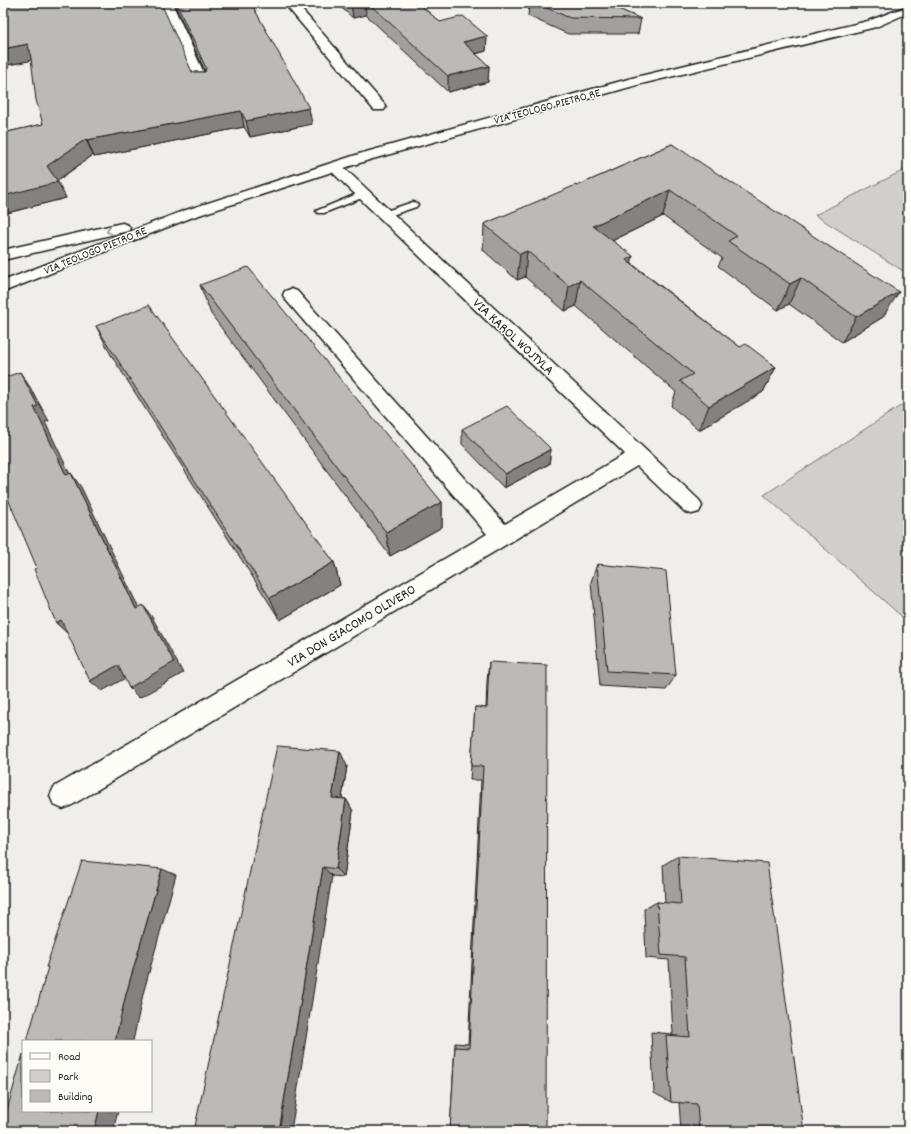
<svg xmlns="http://www.w3.org/2000/svg" width="911" height="1134" viewBox="0 0 911 1134" font-family="Dekko,sans-serif">
<rect width="100%" height="100%" fill="#f0eeea"/>
<filter id="ink" filterUnits="userSpaceOnUse"><feTurbulence type="fractalNoise" baseFrequency=".025" numOctaves="2"/><feDisplacementMap in="SourceGraphic" scale="8" xChannelSelector="R" yChannelSelector="G"/><feConvolveMatrix kernelMatrix="1 2 1 2 8 2 1 2 1" color-interpolation-filters="sRGB"/></filter>
<g filter="url(#ink)">
<!-- green -->
<g fill="#d0cfcc" stroke="#767674">
<polygon points="908,168 908,274 815,215"/>
<polygon points="908,401 908,622 764,495"/>
</g>
<g fill="none" stroke-linecap="round" stroke-linejoin="round">
<!-- lane casing -->
<g stroke="#1c1c1c" stroke-width="3">
<g id="lane">
<polygon points="364,191 367,192 369,194 367,196 324,213 318,213 316,211"/>
<polygon points="413,202 416,203 418,205 416,207 386,217 381,214 383,212"/>
</g>
</g>
<!-- street casing -->
<g stroke="#1c1c1c" stroke-width="3">
<g id="street">
<polygon points="160,3 172,3 209,84 208,87 198,87 197,84"/>
<polygon points="284,3 296,3 384,104 386,107 384,110 374,110"/>
<polygon points="335,163 340,164 699,500 702,506 699,512 692,514 685,512 637,466 72,805 63,809 54,805 50,796 54,787 487,534 285,299 283,295 285,291 291,289 297,291 505,524 625,454 330,170 328,167 330,164"/>
</g>
</g>
<!-- secondary casing -->
<g stroke="#1c1c1c" stroke-width="3">
<g id="secondary">
<polygon points="908,6 908,13 876,27 641,84 369,160 193,217 3,292 3,281 183,211 359,154 632,78 868,21"/>
<polygon points="122,223 128,225 130,228 128,231 3,260 3,250"/>
</g>
</g>
<!-- lane -->
<use href="#lane" fill="#fdfcf7" fill-rule="evenodd"/>
<!-- street -->
<use href="#street" fill="#fdfcf7" fill-rule="evenodd"/>
<!-- secondary -->
<use href="#secondary" fill="#fdfcf7" fill-rule="evenodd"/>
</g>
<!-- wall -->
<g fill="#a1a09d" stroke="#1c1c1c">
<polygon points="3,3 192,72 205,72 205,71 174,3 251,3 312,124 250,137 244,127 94,157 93,155 57,181 66,198 3,214 3,133 43,124 32,60 3,66"/>
<polygon points="336,3 418,3 440,22 487,36 486,51 476,54 489,66 488,82 448,92 366,15 353,18"/>
<polygon points="529,3 605,3 641,19 638,34 568,34 528,16"/>
<polygon points="672,144 883,317 842,342 789,304 778,310 718,266 722,258 663,216 612,241 631,263 740,347 776,367 763,392 699,430 671,406 676,392 576,306 565,311 525,277 517,280 483,250 484,224 577,186"/>
<polygon points="200,285 442,502 442,527 390,556 211,314"/>
<polygon points="96,326 334,562 340,585 280,620 111,355"/>
<polygon points="462,429 551,449 549,464 504,488 462,444"/>
<polygon points="597,564 676,675 666,690 600,686 591,582"/>
<polygon points="489,662 546,1131 450,1131 455,1043 468,1044 481,780 470,780 475,707 486,708 487,681"/>
<polygon points="347,766 342,798 346,799 353,811 344,877 332,876 194,1131"/>
<polygon points="678,856 804,1131 681,1131 679,1102 671,1102 654,1093 651,1032 673,1034 669,960 646,958 644,909 657,902 665,903 663,865"/>
</g>
<!-- shaded-wall -->
<g fill="#83827f" stroke="#1c1c1c">
<polygon points="354,3 365,3 366,15 353,18 351,4"/>
<polygon points="487,36 486,51 463,57 463,42"/>
<polygon points="28,44 37,65 33,60 3,66 3,49"/>
<polygon points="489,66 488,82 448,92 448,76"/>
<polygon points="309,108 312,124 250,137 246,121"/>
<polygon points="241,111 244,127 94,157 87,140"/>
<polygon points="86,139 93,155 55,182 58,182 66,198 3,214 3,196 47,166"/>
<polygon points="670,190 663,216 589,252 593,226"/>
<polygon points="527,251 525,277 517,280 520,254"/>
<polygon points="633,256 627,282 626,260"/>
<polygon points="801,278 789,304 778,310 790,284"/>
<polygon points="580,280 576,306 565,311 569,286"/>
<polygon points="899,292 883,317 842,342 856,317"/>
<polygon points="776,367 763,392 699,430 709,406"/>
<polygon points="20,372 30,387 49,421 45,422 77,489 66,475 34,407"/>
<polygon points="551,449 549,464 504,488 505,474"/>
<polygon points="71,473 81,487 145,621 136,609"/>
<polygon points="6,494 16,509 3,496"/>
<polygon points="442,502 442,527 390,556 386,532"/>
<polygon points="334,562 340,585 280,620 270,598"/>
<polygon points="143,605 152,617 183,673 139,698 129,688"/>
<polygon points="61,620 68,634 56,623"/>
<polygon points="118,665 129,676 102,691 90,681"/>
<polygon points="340,751 347,766 340,810 332,798"/>
<polygon points="346,799 353,811 344,877 336,869"/>
<polygon points="323,867 332,876 291,1131 279,1131"/>
<polygon points="162,869 176,875 143,994 133,1041 115,1041 126,994"/>
<polygon points="99,1111 118,1111 113,1131 94,1131"/>
</g>
<!-- building -->
<g fill="#bbbab6" stroke="#1c1c1c">
<polygon points="3,3 161,3 192,72 205,72 206,68 176,3 251,3 309,108 246,121 241,111 87,140 86,139 47,166 58,182 3,196 3,133 43,124 36,100 30,50 29,50 28,44 3,49"/>
<polygon points="368,3 418,3 440,22 463,16 487,36 463,42 489,66 448,76"/>
<polygon points="535,3 605,3 641,19 570,18"/>
<polygon points="672,144 899,292 856,317 801,278 790,284 728,241 737,236 670,190 593,226 633,256 626,260 740,347 746,344 776,367 709,406 680,381 693,374 580,280 569,286 527,251 520,254 484,224 576,185 577,186"/>
<polygon points="248,267 442,502 386,532 200,285"/>
<polygon points="149,305 334,562 270,598 96,326"/>
<polygon points="20,372 38,406 34,407 66,475 71,473 136,609 143,605 174,662 129,688 118,665 90,681 61,620 56,623 34,569 37,568 6,494 3,496 3,378"/>
<polygon points="507,406 551,449 505,474 462,429"/>
<polygon points="597,564 666,571 676,675 607,671"/>
<polygon points="489,662 547,665 546,1131 450,1131 455,1047 469,1048 483,766 471,766 475,707 487,708"/>
<polygon points="277,746 340,751 332,798 346,799 336,869 323,867 279,1131 194,1131"/>
<polygon points="678,856 767,863 804,1131 699,1131 697,1104 671,1102 666,1035 690,1037 685,957 661,955 657,902 681,904"/>
<polygon points="82,861 162,869 126,994 115,1041 27,1041 48,967 46,967"/>
<polygon points="23,1054 23,1111 99,1111 94,1131 3,1131 3,1124"/>
</g>
<!-- one-way arrows -->
<defs><path id="oneway-chevron" d="M-2-3.5L2.5 0L-2 3.5" fill="none" stroke-width="1.6" stroke-linecap="round" stroke-linejoin="round"/></defs>
<use stroke="#989794" href="#oneway-chevron" transform="translate(109 231) rotate(167)"/>
</g>
<g text-anchor="middle" stroke-width="3" stroke-linejoin="round" paint-order="stroke">
<!-- far-street labels -->
<g font-size="12" fill="#1c1c1c" stroke="#fdfcf7">
<text transform="translate(547 106) rotate(-15)" y="4">VIA TEOLOGO PIETRO RE</text>
<text transform="translate(95 250) rotate(-22)" y="4">VIA TEOLOGO PIETRO RE</text>
</g>
<!-- street labels -->
<g font-size="14" fill="#1c1c1c" stroke="#fdfcf7">
<text transform="translate(514 336) rotate(43)" y="5">VIA KAROL WOJTYLA</text>
<text transform="translate(351 625) rotate(-31)" y="5">VIA DON GIACOMO OLIVERO</text>
</g>
</g>
<!-- margin -->
<rect width="911" height="1134" fill="none" stroke="#fdfcf7" stroke-width="16"/>
<rect x="8" y="8" width="895" height="1118" fill="none" stroke="#1c1c1c" stroke-width="1.5" filter="url(#ink)"/>
<!-- legend -->
<rect x="22" y="1040" width="130" height="72" fill="#fdfcf7" stroke="#a3a29f"/>
<rect x="30" y="1053" width="20" height="6" fill="#fdfcf7" stroke="#a3a29f"/>
<text x="58" y="1060" font-size="12" fill="#1c1c1c">Road</text>
<rect x="30" y="1070" width="20" height="12" fill="#d0cfcc" stroke="#a3a29f"/>
<text x="58" y="1080" font-size="12" fill="#1c1c1c">Park</text>
<rect x="30" y="1090" width="20" height="12" fill="#bbbab6" stroke="#a3a29f"/>
<text x="58" y="1100" font-size="12" fill="#1c1c1c">Building</text>
</svg>
